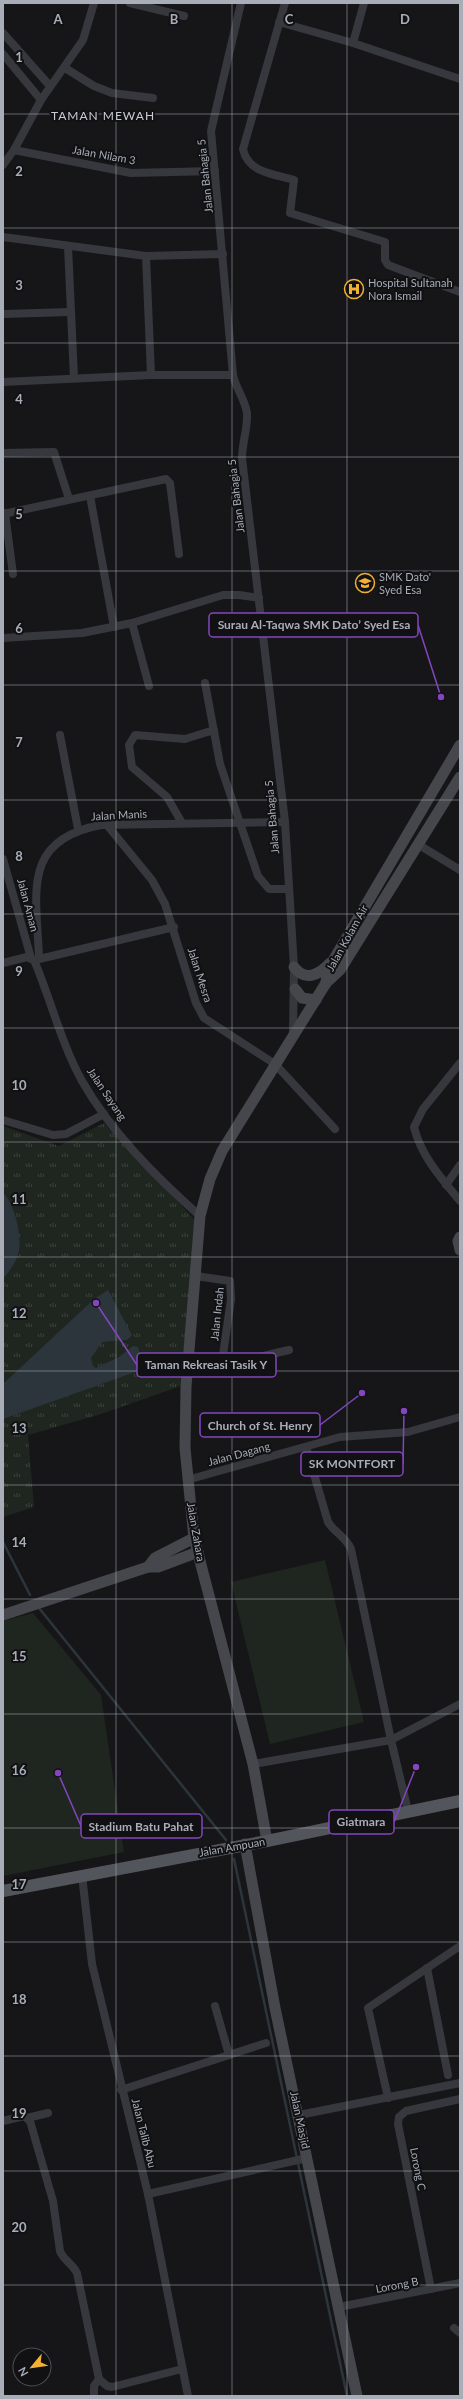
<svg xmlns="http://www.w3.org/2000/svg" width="463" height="2399" viewBox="0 0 463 2399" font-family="Lato,sans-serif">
<defs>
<pattern id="grass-tufts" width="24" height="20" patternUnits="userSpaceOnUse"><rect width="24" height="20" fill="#1e261f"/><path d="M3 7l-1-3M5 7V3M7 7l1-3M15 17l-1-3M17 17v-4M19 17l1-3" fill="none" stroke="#3c433d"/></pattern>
</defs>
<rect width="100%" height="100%" fill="#161618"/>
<!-- grass -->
<polygon fill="url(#grass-tufts)" points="104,1123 196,1221 181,1386 98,1415 28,1435 34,1507 3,1517 3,1126 59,1146"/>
<!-- pitch -->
<g fill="#1e261f">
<polygon points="325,1560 364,1722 270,1744 231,1582"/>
<polygon points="33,1613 101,1695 124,1852 3,1876 3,1621"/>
</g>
<!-- water -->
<g fill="#2c353c">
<path d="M3 1193C15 1204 23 1239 18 1255 16 1262 8 1273 3 1279Z"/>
<polygon points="108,1290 132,1335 127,1340 102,1342 91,1358 93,1366 96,1368 119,1357 133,1346 138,1347 144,1369 3,1419 3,1384 94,1299"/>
</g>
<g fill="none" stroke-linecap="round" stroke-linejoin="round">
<!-- stream -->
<g stroke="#2c353c" stroke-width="2.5">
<polyline points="3,1542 30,1595"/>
<polyline points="39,1608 226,1840"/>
<polyline points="234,1859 347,2396"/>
</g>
<!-- street -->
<g stroke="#37383d" stroke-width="8">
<polyline points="130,3 184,16"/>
<path d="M241 3 211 131 233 375C236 389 245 399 247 413 248 428 242 443 242 458L285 822 294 967 293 1034"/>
<path d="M285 3 243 149C248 173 274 174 294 180L290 213 385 242V260L388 265 460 292"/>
<polyline points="279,22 353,43 460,79"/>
<polyline points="3,33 50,86"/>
<polyline points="353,43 364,3"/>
<polyline points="3,54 41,100"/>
<polyline points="65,68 94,86 112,93 153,98"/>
<polyline points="14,150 131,173 215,171"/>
<polyline points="3,165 14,150 41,100 83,40 94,3"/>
<polyline points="3,237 146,256 223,254"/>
<polyline points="68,246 74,378"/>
<polyline points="146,256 151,375"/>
<polyline points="3,314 70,312"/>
<polyline points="3,382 151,375 233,375"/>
<polyline points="3,453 54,452 69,499"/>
<polyline points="90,496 114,627"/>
<polyline points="5,513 13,574"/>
<polyline points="3,514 166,479 170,483 179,554"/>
<polyline points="132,623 149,686"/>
<polyline points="3,638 82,633 132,623 223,595 239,595 259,598"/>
<polyline points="205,683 220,764 258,876 269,889 289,889"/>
<polyline points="60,735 78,829"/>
<polyline points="182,823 167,797 132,767 129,745 135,735 185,739 214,730"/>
<polyline points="107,825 152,880 165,904 196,1003 204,1018 275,1064 335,1129"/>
<polyline points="419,845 460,870"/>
<polyline points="3,859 31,958"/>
<path d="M39 958C37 895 20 840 101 825L285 822"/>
<path d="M34 960C51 1000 61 1043 82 1081 111 1132 156 1177 200 1216"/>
<polyline points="35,960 174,927"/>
<polyline points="3,963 27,957 33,960"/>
<path d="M460 1063 423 1109 414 1127C421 1156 441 1178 460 1201"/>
<polyline points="3,1120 53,1135 66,1134 104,1114"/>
<polyline points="446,1185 460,1165"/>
<path d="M196 1276 230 1281 231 1299 223 1355C243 1364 269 1354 289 1350"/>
<path d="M306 1447 328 1522C335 1533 346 1537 351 1549L391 1740 408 1811"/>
<polyline points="187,1480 340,1437 408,1432 460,1417"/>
<polyline points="253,1764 391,1740 460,1704"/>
<polyline points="82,1875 92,1964 148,2194 188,2396"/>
<polyline points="427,1968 448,2075"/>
<polyline points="215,2006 229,2055"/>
<polyline points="121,2090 266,2043"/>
<polyline points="388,2098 368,2008 460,1946"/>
<polyline points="299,2115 460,2083"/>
<polyline points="27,2118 48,2113"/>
<path d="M3 2121 24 2116 30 2121 53 2201 60 2251C63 2260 72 2263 77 2273L99 2379 107 2386 112 2387 182 2369"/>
<polyline points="148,2194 307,2158"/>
<polyline points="431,2289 398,2124 399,2117 406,2111 460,2099"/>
<polyline points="339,2307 460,2283"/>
<polyline points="454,2328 460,2333"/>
<polyline points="94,2396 94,2386 99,2379"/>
</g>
<!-- secondary -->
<g stroke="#45474d" stroke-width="11">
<path d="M294 967C305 982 319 975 330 963"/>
<polyline points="326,983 327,971 334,959 460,745"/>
<polyline points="326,983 340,970 460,777"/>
<polyline points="295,989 302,998 316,1000"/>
<polyline points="460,1237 458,1241 460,1250"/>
<polyline points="148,1567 155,1558 194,1538"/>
<polyline points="3,1615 148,1567 158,1567 198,1552"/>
<polyline points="267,1841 253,1764 194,1538 185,1448 186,1387 200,1216 210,1179 222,1151 326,983"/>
<polyline points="245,1844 275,2008 357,2396"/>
</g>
<!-- primary -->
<polyline stroke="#53555c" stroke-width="12" points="3,1891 267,1841 460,1801"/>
</g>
<!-- grid -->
<path fill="none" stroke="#a8adb8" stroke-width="1" stroke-opacity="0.55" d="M116 3V2396M232 3V2396M347 3V2396M3 114H460M3 228H460M3 343H460M3 457H460M3 571H460M3 685H460M3 800H460M3 914H460M3 1028H460M3 1142H460M3 1257H460M3 1371H460M3 1485H460M3 1599H460M3 1714H460M3 1828H460M3 1942H460M3 2056H460M3 2171H460M3 2285H460"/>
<!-- icons -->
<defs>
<g id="hospital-ring" transform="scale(1)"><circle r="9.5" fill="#111113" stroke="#f2b134" stroke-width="1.5"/><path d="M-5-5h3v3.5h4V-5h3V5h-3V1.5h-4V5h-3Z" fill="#f2b134"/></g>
<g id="school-ring" transform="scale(1)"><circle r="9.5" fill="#111113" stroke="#f2b134" stroke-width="1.5"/><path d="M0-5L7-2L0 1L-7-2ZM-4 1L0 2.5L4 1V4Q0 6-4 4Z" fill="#f2b134"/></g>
</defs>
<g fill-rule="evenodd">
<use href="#hospital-ring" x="354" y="289"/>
<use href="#school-ring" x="365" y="583"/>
</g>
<g text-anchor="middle" stroke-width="4" stroke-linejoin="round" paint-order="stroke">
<!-- street labels -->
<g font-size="11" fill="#a8adb8" stroke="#111113">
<text transform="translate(104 155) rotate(10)" y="4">Jalan Nilam 3</text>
<text transform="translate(205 176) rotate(-96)" y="4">Jalan Bahagia 5</text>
<text transform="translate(236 496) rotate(-97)" y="4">Jalan Bahagia 5</text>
<text transform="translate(119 815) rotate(-3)" y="4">Jalan Manis</text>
<text transform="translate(272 817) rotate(-95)" y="4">Jalan Bahagia 5</text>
<text transform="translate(28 905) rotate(75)" y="4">Jalan Aman</text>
<text transform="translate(347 938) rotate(-61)" y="4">Jalan Kolam Air</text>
<text transform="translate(200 975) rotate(72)" y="4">Jalan Mesra</text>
<text transform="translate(107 1094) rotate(56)" y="4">Jalan Sayang</text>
<text transform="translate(217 1314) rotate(-84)" y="4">Jalan Indah</text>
<text transform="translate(239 1454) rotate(-15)" y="4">Jalan Dagang</text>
<text transform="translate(196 1532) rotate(80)" y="4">Jalan Zahara</text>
<text transform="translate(232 1847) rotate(-10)" y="4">Jalan Ampuan</text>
<text transform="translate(300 2120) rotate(78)" y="4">Jalan Masjid</text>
<text transform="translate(144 2133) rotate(76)" y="4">Jalan Talib Abu</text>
<text transform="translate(418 2169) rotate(79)" y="4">Lorong C</text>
<text transform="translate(397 2285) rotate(-11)" y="4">Lorong B</text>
</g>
<!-- poi labels -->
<g font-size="11" fill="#a8adb8" stroke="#111113" text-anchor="start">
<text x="368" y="287">Hospital Sultanah<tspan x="368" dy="13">Nora Ismail</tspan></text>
<text x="379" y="581">SMK Dato'<tspan x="379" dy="13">Syed Esa</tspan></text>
</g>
<!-- neighbourhood labels -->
<g font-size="12" letter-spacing="1" fill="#c9ccd4" stroke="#111113">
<text x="103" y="120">TAMAN MEWAH</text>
</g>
</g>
<g font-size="13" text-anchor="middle" font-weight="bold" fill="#a8adb8" stroke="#111113" stroke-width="4" stroke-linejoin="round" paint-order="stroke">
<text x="58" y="24">A</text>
<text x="174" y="24">B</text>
<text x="289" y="24">C</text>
<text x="405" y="24">D</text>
<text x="19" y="62">1</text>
<text x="19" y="176">2</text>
<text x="19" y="290">3</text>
<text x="19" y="404">4</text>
<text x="19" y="519">5</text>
<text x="19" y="633">6</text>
<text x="19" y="747">7</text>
<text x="19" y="861">8</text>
<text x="19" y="976">9</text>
<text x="19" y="1090">10</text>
<text x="19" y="1204">11</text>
<text x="19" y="1318">12</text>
<text x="19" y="1433">13</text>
<text x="19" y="1547">14</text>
<text x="19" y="1661">15</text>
<text x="19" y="1775">16</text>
<text x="19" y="1889">17</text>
<text x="19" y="2004">18</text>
<text x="19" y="2118">19</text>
<text x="19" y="2232">20</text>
</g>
<!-- callouts -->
<path fill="none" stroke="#8446be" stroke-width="1.5" d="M441 697L418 625M96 1303L137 1365M362 1393L320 1425M404 1411L403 1464M416 1767L394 1822M58 1773L81 1826"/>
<g fill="#8446be" stroke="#111113" stroke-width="1.5">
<circle cx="441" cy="697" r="4"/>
<circle cx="96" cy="1303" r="4"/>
<circle cx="362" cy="1393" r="4"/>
<circle cx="404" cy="1411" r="4"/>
<circle cx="416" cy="1767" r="4"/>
<circle cx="58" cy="1773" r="4"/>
</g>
<g fill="#111113" stroke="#8446be" stroke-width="1.5">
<rect x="209" y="613" width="209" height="24" rx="4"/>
<rect x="137" y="1353" width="139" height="24" rx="4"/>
<rect x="200" y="1413" width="120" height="24" rx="4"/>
<rect x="301" y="1452" width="102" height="24" rx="4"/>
<rect x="329" y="1810" width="65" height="24" rx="4"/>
<rect x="81" y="1814" width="121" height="24" rx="4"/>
</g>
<g font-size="12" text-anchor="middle" font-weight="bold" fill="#a8adb8">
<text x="314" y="629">Surau Al-Taqwa SMK Dato’ Syed Esa</text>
<text x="206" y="1369">Taman Rekreasi Tasik Y</text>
<text x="260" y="1430">Church of St. Henry</text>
<text x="352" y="1468">SK MONTFORT</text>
<text x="361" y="1826">Giatmara</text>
<text x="141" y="1831">Stadium Batu Pahat</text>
</g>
<!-- border -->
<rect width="463" height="2399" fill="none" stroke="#a8adb8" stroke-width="8"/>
<!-- north arrow -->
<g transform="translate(32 2367) rotate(241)"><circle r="19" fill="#111113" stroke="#4d4f55"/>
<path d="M0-3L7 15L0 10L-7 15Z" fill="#f2b134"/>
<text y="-6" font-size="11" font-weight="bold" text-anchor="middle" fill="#a8adb8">N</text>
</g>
</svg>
